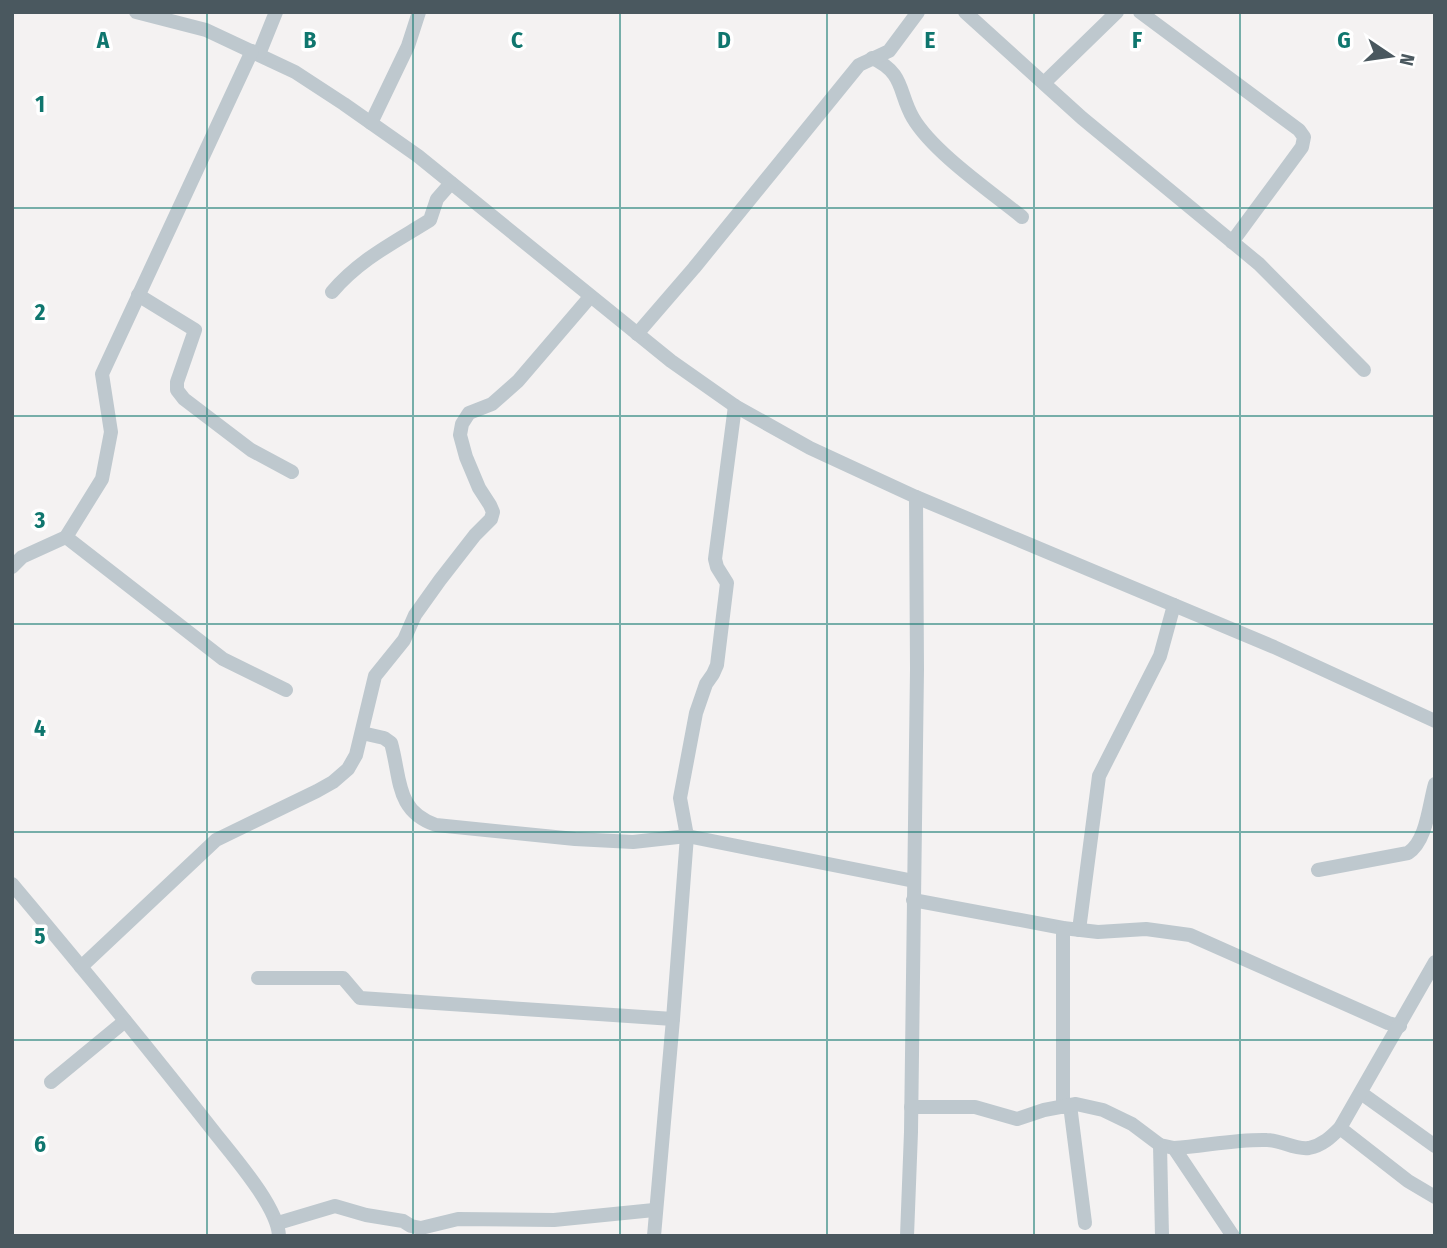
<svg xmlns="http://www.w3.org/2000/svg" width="1447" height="1248" viewBox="0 0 1447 1248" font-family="'Fira Sans Condensed',sans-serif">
<rect width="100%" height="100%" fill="#f4f2f2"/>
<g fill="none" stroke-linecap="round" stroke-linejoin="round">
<!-- minor -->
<g stroke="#bec8ce" stroke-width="14">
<polyline points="136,12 206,30 295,72 344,104 418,156 671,361 735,406 810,448 916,497 1274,647 1435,721"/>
<polyline points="965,12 1082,118 1259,264 1364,370"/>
<polyline points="1140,12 1299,130 1304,137 1302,147 1232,242"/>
<polyline points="259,54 276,12"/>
<path d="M872 58C905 73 898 92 913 118 933 152 990 191 1022 217"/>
<polyline points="1044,83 1117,12"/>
<polyline points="371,123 408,46 419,12"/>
<path d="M332 292C360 259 395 242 430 220L437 199 451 183"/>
<polyline points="138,295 195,330 177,382 177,390 184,399 251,450 292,472"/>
<polyline points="637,334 694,268 859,65 889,51 918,12"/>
<polyline points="66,537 223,659 286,690"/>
<polyline points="12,567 22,557 66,537 102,479 111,432 102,374 252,51"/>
<path d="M362 733 384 738 391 743C401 778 395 811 436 825L575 839 633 842 687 836 914 881"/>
<path d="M1318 870 1408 853C1427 841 1429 804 1435 784"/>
<path d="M12 884C81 966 149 1049 215 1133 233 1156 278 1207 279 1236"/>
<polyline points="913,900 1063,928 1098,932 1146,929 1190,935 1388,1023 1400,1026"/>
<polyline points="1063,928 1063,1107"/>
<polyline points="1079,930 1099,776 1160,656 1174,605"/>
<polyline points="81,967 216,840 317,791 333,782 348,769 356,755 375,676 404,640 415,615 440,580 475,535 491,519 493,512 490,505 479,488 466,457 460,435 462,424 469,413 492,404 518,381 590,297"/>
<polyline points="258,978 343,978 360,998 673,1019"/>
<polyline points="51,1082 125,1021"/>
<polyline points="1361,1093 1435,1146"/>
<polyline points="1070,1105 1085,1223"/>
<path d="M911 1107H975L1017 1119 1044 1110 1076 1104 1103 1110 1132 1124 1160 1145 1174 1148C1205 1146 1236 1139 1267 1140 1282 1140 1294 1150 1309 1148 1323 1145 1331 1137 1340 1128L1435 962"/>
<polyline points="1340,1128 1408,1181 1435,1197"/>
<polyline points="1160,1145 1162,1236"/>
<polyline points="1174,1148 1233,1236"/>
<polyline points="278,1223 335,1206 366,1215 403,1221 411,1226 421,1228 458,1219 554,1220 654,1210"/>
<polyline points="654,1236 673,1019 687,836 680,798 696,713 706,684 713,674 717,665 727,583 717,567 715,559 735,406"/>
<polyline points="907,1236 911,1132 917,669 916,497"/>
</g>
</g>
<!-- grid -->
<path fill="none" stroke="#0f766e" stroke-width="2" stroke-opacity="0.55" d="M207 12V1236M413 12V1236M620 12V1236M827 12V1236M1034 12V1236M1240 12V1236M12 208H1435M12 416H1435M12 624H1435M12 832H1435M12 1040H1435"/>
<g font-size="23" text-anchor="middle" font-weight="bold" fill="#0f766e" stroke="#fff" stroke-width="7" stroke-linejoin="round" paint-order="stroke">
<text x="103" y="48">A</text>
<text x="310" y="48">B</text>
<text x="517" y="48">C</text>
<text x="724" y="48">D</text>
<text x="930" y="48">E</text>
<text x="1137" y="48">F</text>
<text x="1344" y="48">G</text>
<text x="40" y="112">1</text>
<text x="40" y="320">2</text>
<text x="40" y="528">3</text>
<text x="40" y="736">4</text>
<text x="40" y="944">5</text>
<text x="40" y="1152">6</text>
</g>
<!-- border -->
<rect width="1447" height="1248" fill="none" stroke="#4a585f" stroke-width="28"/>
<!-- north arrow -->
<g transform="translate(1391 56) rotate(103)" stroke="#ffffff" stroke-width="5" paint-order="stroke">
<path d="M0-5L12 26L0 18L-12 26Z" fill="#4a585f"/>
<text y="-10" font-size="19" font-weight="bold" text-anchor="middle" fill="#4a585f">N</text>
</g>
</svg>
